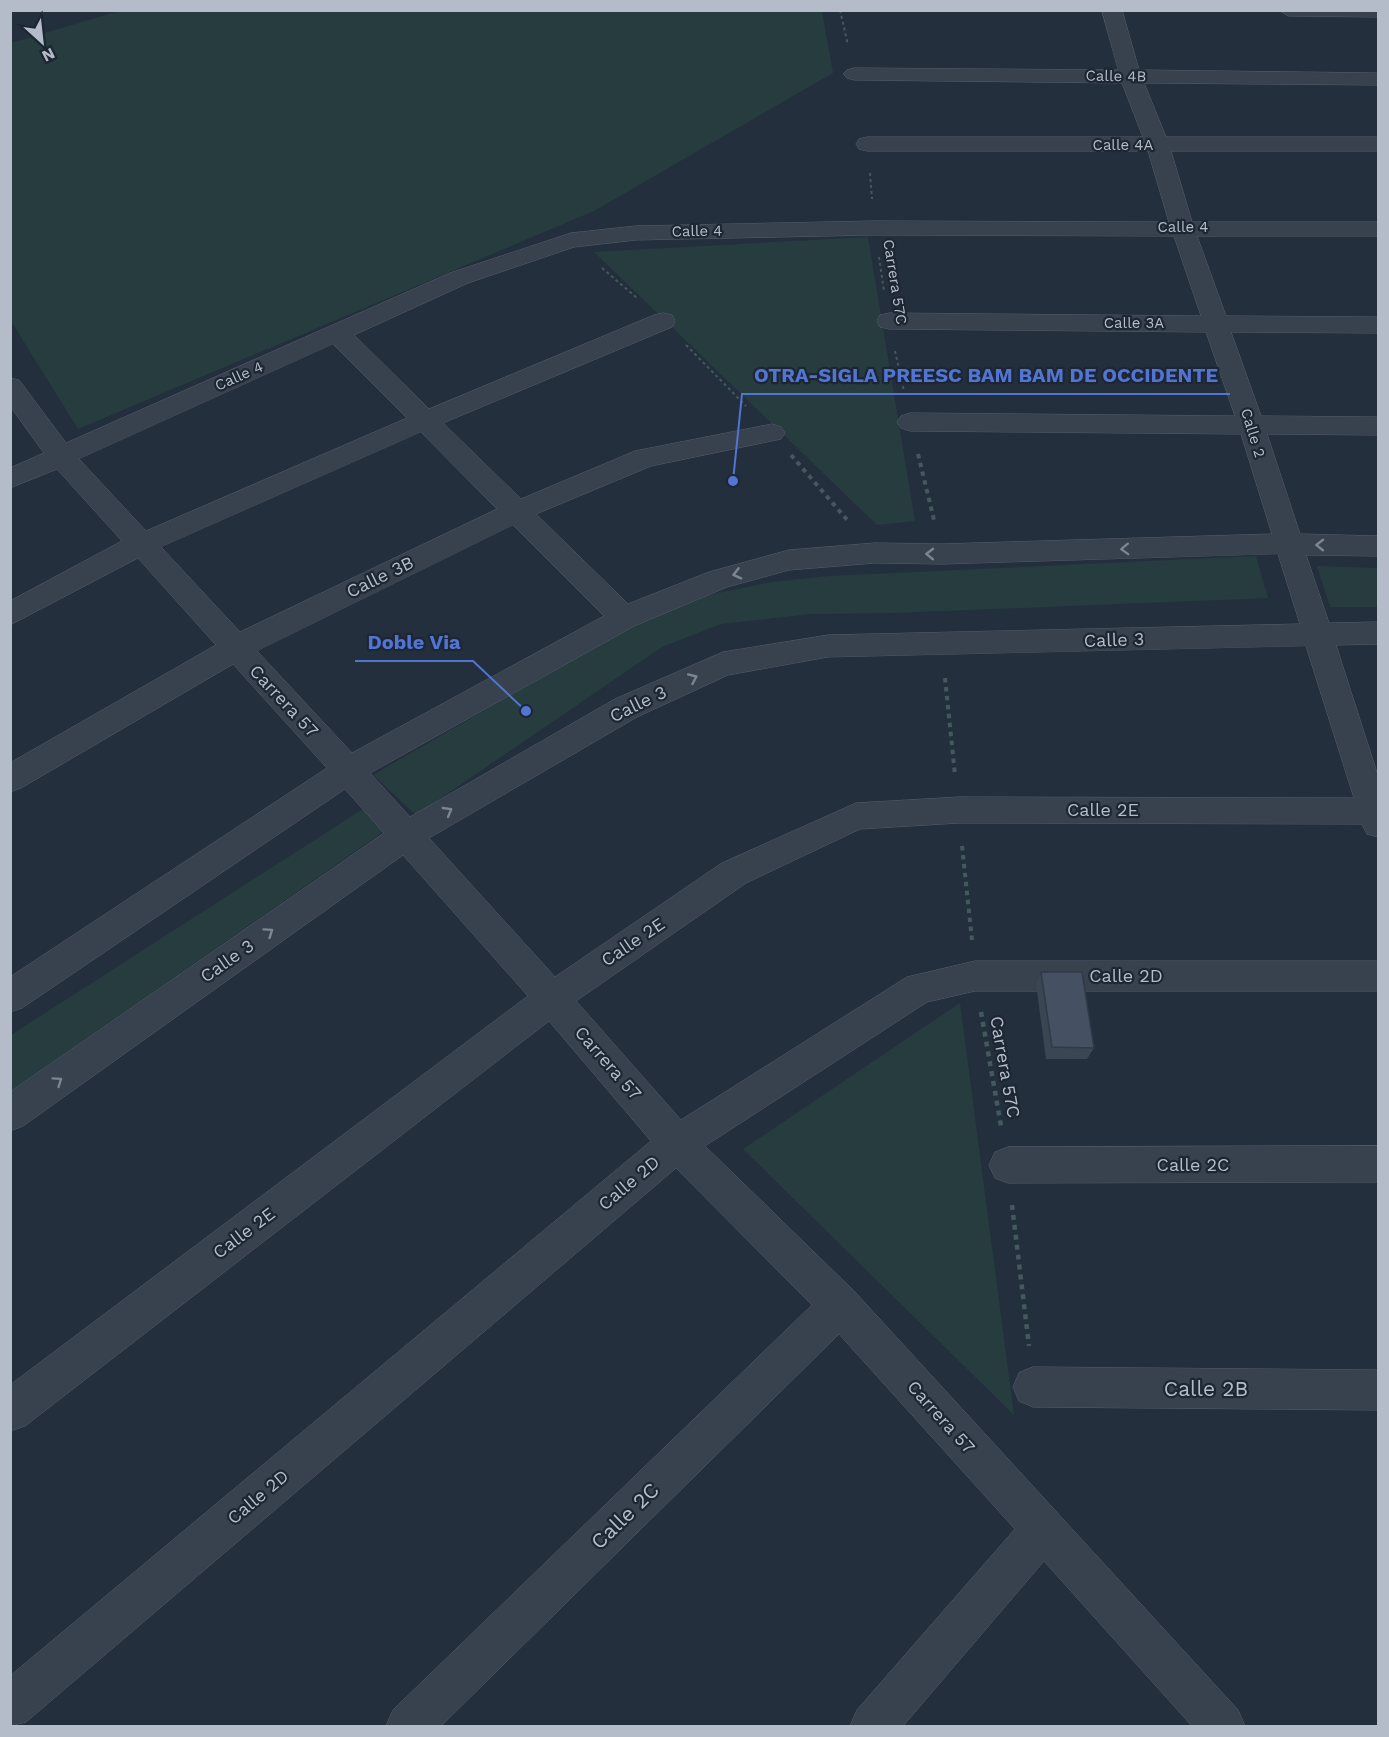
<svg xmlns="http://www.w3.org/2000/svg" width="1389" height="1737" viewBox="0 0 1389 1737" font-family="'Work Sans',sans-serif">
<rect width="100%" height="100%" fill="#242f3e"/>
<!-- green -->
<g fill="#263c3f">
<polygon points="119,11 822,11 833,73 594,211 78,429 11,321 11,43"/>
<polygon points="868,237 915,521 877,525 594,252"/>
<polygon points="1256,556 1268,598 896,613 811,614 721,624 662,647 416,815 373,775 626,628 708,595 772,582 829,576"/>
<polygon points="1317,566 1378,568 1378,607 1330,607"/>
<polygon points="369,805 390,827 11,1091 11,1035"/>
<polygon points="960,1003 1014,1415 743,1149"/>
</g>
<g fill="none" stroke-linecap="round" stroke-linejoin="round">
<!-- minor casing -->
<g stroke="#565f6c" stroke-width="1">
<g id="minor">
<path d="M1102 10H1122L1139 70 1378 73V85L1144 83 1166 137H1378V151H1171L1192 222H1378V236H1197L1226 316 1378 317V333L1231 332 1261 416 1378 417V435L1267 434 1300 534 1378 536V556L1306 555 1329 623 1378 622V644L1336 645 1378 776V837L1367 834 1362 824 959 823 860 829 746 883 576 1001 681 1120 907 977 975 961H1378V991H975L927 1002 705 1146 854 1291 1238 1710 1245 1726H1192L1044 1561 903 1726H850L857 1710 1015 1529 839 1334 441 1726H386L393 1710 812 1305 676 1168 26 1722 10 1726V1676L651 1141 549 1021 25 1426 10 1431V1385L528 996 403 855 23 1126 10 1131V1092L384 833 345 789 22 1008 10 1012V977L327 768 233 664 21 788 10 792V763L216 645 138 558 10 625V601L122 541 57 469 10 488V468L44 453 10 406V378L19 380 66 443 450 273 571 233 636 226 874 221 1169 222 1148 151H867L859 149 856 144 859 139 867 137H1143L1122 83 854 80 847 78 843 74 847 70 854 68 1118 70ZM874 235 1174 236 1201 316 889 313 880 315 877 321 880 327 889 329 1206 332 1235 416 910 413 901 416 897 422 901 428 910 431 1241 434 1272 534 942 544 875 543 789 550 709 572 628 604 536 514 651 466 781 439 785 433 781 427 772 424 635 451 521 499 443 423 672 327 675 321 672 315 663 313 654 315 429 409 354 335 468 283 574 247 636 240ZM333 344 407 418 146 531 79 459ZM421 432 497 509 240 632 161 547ZM513 525 604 616 352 753 257 651ZM1278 554 1300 624 828 635 723 652 615 699 410 817 370 773 634 626 727 587 789 570 875 563 942 564ZM1306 646 1354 798 959 797 856 803 722 863 555 977 429 838 637 717 728 675 828 657Z"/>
<polygon points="1279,10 1378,10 1378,17 1289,16"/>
<polygon points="1378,1146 1378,1182 1008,1183 995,1178 989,1165 995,1152 1008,1147"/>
<polygon points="1033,1367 1378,1370 1378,1410 1033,1407 1019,1401 1013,1387 1019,1373"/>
</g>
</g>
<!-- path-far2 -->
<g stroke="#44595c" stroke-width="2" stroke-dasharray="3 3" stroke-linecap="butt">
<polyline points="840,10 848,45"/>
<polyline points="870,173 872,199"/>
<polyline points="879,257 884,291"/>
<polyline points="602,268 637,298"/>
<polyline points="686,345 746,406"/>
<polyline points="895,351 904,391"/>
</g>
<!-- path-far1 -->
<g stroke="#44595c" stroke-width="4" stroke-dasharray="4.5 4.5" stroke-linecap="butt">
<polyline points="918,454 934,520"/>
<polyline points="791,455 849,522"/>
<polyline points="945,678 955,775"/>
<polyline points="962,846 972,940"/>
</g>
<!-- path -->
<g stroke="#44595c" stroke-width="4.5" stroke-dasharray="5 5" stroke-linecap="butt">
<polyline points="981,1012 1001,1126"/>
<polyline points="1012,1205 1029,1346"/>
</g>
<!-- minor -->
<use href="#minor" fill="#38414e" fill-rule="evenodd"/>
</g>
<!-- wall -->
<polygon fill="#3b4654" points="1041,972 1094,1048 1087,1059 1046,1059 1036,984"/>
<!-- building -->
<polygon fill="#455162" stroke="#303945" stroke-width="1.5" points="1041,972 1082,972 1094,1048 1052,1047"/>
<!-- one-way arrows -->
<defs><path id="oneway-chevron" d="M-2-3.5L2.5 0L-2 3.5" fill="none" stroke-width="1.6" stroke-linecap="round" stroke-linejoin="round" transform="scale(1.5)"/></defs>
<g stroke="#7c8592">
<use href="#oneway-chevron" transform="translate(1320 545) rotate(-179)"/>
<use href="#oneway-chevron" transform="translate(1125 549) rotate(178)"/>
<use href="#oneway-chevron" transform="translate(930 554) rotate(-179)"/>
<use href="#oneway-chevron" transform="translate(737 574) rotate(166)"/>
<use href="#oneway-chevron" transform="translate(693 678) rotate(-24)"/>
<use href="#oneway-chevron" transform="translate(448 811) rotate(-30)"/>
<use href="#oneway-chevron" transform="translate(269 932) rotate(-35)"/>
<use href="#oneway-chevron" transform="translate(58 1081) rotate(-35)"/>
</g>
<g text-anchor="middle" stroke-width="4.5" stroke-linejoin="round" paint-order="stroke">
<!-- far-street labels -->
<g font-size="15" fill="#b4bcc9" stroke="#1d2633">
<text transform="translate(1116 76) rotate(1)" y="5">Calle 4B</text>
<text x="1123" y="150">Calle 4A</text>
<text x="1183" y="232">Calle 4</text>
<text transform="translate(697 231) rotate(-1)" y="5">Calle 4</text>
<text transform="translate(895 282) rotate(81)" y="5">Carrera 57C</text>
<text x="1134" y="328">Calle 3A</text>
<text transform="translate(239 376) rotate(-24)" y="5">Calle 4</text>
<text transform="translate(1253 433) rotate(73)" y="5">Calle 2</text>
</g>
<!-- street labels -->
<g font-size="18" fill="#b4bcc9" stroke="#1d2633">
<text transform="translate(380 577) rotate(-26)" y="6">Calle 3B</text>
<text transform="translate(1114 640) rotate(-2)" y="6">Calle 3</text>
<text transform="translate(284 701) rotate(47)" y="6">Carrera 57</text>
<text transform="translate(638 704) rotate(-26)" y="6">Calle 3</text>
<text x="1103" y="816">Calle 2E</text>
<text transform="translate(633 942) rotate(-34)" y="6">Calle 2E</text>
<text transform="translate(227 961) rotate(-35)" y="6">Calle 3</text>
<text x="1126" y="982">Calle 2D</text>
<text transform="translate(608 1063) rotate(49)" y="6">Carrera 57</text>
<text transform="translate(1005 1067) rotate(80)" y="6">Carrera 57C</text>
<text x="1193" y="1171">Calle 2C</text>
<text transform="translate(629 1183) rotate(-40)" y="6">Calle 2D</text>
<text transform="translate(244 1233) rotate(-37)" y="6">Calle 2E</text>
<text transform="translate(941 1417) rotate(48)" y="6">Carrera 57</text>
<text transform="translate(258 1497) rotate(-40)" y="6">Calle 2D</text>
</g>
<!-- near-street labels -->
<g font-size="21" fill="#b4bcc9" stroke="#1d2633">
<text x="1206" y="1396">Calle 2B</text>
<text transform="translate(625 1516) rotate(-44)" y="7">Calle 2C</text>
</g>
</g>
<!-- callouts -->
<path fill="none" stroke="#5274d3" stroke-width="2" d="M733 481L742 394H1230M526 711L473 661H355"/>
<g fill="#5274d3" stroke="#1d2633" stroke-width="2">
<circle cx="733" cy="481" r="6"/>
<circle cx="526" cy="711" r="6"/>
</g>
<g font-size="20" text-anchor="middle" font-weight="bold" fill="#5274d3" stroke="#1d2633" stroke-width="4.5" stroke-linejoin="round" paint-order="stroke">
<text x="986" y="382">OTRA-SIGLA PREESC BAM BAM DE OCCIDENTE</text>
<text x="414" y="649">Doble Via</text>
</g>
<!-- border -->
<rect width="1389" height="1737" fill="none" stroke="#b4bcc9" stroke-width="24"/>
<!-- north arrow -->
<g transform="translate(42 42) rotate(153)" stroke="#1d2633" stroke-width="4.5" paint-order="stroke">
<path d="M0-4.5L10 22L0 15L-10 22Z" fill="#b4bcc9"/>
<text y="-9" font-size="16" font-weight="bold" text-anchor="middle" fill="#b4bcc9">N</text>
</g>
</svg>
